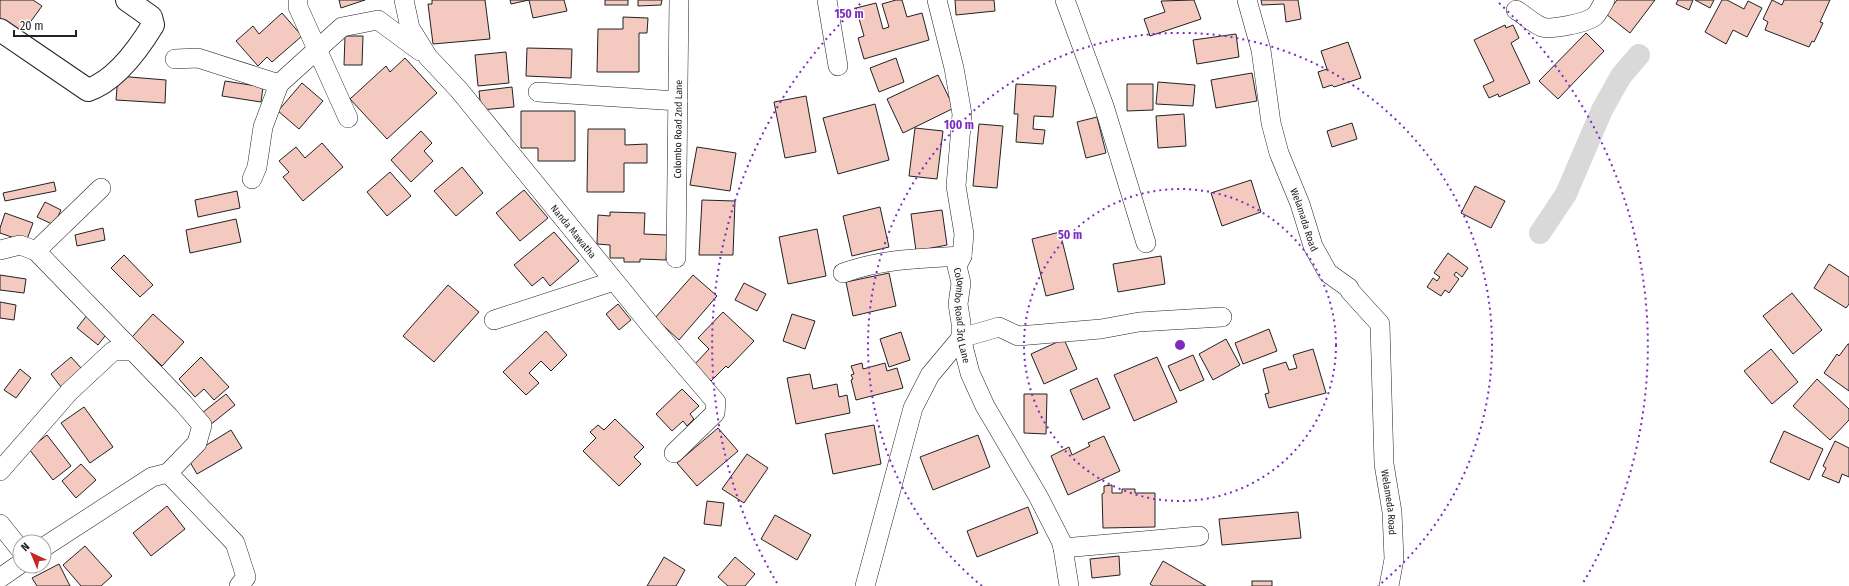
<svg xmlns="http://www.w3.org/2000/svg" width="1849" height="586" viewBox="0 0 1849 586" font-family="'Fira Sans Condensed',sans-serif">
<rect width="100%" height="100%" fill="#fff"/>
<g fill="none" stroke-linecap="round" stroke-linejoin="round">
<!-- canal -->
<polyline stroke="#d9d9d9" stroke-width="22" points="1540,233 1566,194 1602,110 1621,76 1639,55"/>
</g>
<!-- building -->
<g fill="#f3c9c0" stroke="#222">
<polygon points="0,0 33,0 42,6 21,35 0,21"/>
<polygon points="339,0 365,0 341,8"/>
<polygon points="432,0 485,0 490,39 433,44 428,4 432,4"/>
<polygon points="510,0 564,0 567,11 533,18 529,0 511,4"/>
<rect x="605" y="0" width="23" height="5"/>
<polygon points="638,0 662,0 661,5 638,6"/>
<polygon points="896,0 902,0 907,17 922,13 929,40 864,59 858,38 864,36 856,8 876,3 883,29 889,27 882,4"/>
<polygon points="955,0 994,0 995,11 956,15"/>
<polygon points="1194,0 1201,19 1150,36 1144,19 1165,12 1161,1"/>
<polygon points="1261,0 1298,0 1301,19 1286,22 1284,4 1262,5"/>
<polygon points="1617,0 1655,0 1630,33 1606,14"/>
<polygon points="1678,0 1693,0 1689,10 1676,4"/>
<polygon points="1695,0 1714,0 1710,8"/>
<polygon points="1722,0 1727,0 1744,9 1748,1 1762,8 1747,37 1733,30 1726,44 1705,32"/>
<polygon points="1772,0 1782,5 1784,0 1830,0 1820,22 1823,23 1814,42 1812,41 1809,47 1765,30 1768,22 1763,19"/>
<polygon points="282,13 302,36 272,62 267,57 258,66 236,41 253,26 259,34"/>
<polygon points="623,17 648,18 647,33 639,33 639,72 597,72 598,29 623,29"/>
<polygon points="1505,25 1506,28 1513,25 1519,38 1511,43 1530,83 1499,97 1498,94 1489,98 1483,86 1494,81 1474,40"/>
<polygon points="1586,33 1604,51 1558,99 1539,81"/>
<polygon points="1236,34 1239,57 1197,64 1193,40"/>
<polygon points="345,36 363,36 362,65 344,65"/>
<polygon points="1348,42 1361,78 1334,87 1332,85 1323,88 1318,72 1327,69 1321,51"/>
<polygon points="527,48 572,49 571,78 526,76"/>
<polygon points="506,52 509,83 478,86 475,55"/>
<polygon points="405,58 437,93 387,139 350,99 386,66 390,72"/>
<polygon points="896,58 904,82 879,92 870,68"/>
<polygon points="1252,73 1257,101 1216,108 1211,80"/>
<polygon points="938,75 954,108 903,133 887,99"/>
<polygon points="118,76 166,80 165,103 116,100"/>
<polygon points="225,81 263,87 261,102 222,96"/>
<polygon points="1158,82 1195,85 1193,106 1156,104"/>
<polygon points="302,83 323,101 299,129 278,111"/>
<polygon points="1016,84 1056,86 1053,117 1034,116 1033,129 1045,130 1043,144 1016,142 1018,114 1014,114"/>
<polygon points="1127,84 1153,84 1153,110 1127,111"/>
<polygon points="512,87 514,107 481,110 479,91"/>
<polygon points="806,96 816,152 785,158 774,102"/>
<polygon points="875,104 889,160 838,174 823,118"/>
<polygon points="521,111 575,111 575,161 538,161 538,148 521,148"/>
<polygon points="1184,114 1186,146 1158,148 1156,116"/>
<polygon points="1097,117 1106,153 1086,158 1077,122"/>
<polygon points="1352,123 1357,139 1332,147 1327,131"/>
<polygon points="979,124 1003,126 997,188 973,186"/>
<polygon points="915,128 943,131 937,179 909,176"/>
<polygon points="588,129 625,129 625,145 647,144 647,163 624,163 624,192 587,192"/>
<polygon points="421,131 432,143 424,151 433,161 411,182 391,160"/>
<polygon points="322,143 343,167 303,201 283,177 289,172 279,161 296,147 305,158"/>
<polygon points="697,147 736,153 730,191 690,185"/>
<polygon points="462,167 483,193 456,216 434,191"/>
<polygon points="390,172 411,196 387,216 367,192"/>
<polygon points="1251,180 1261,212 1222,226 1211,193"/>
<polygon points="54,182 56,191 5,201 3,193"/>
<polygon points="1475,186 1505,201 1491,228 1461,213"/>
<polygon points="524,190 548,218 520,241 496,213"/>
<polygon points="237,191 240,208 198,217 195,200"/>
<polygon points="702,200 735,201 733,255 699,255"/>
<polygon points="45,202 61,210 54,225 37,217"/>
<polygon points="880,207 889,247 852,256 843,216"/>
<polygon points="942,210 947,245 916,251 911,214"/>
<polygon points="610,212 645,213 644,234 667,235 666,260 640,259 640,262 624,262 624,258 610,258 610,245 597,244 598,215 610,216"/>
<polygon points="5,213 33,223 26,242 0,233 0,228"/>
<polygon points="236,219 241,242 190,253 186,230"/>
<polygon points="103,228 105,240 77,246 75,235"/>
<polygon points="817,229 826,276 788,284 779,237"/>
<polygon points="554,232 579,261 550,286 543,277 532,286 514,265"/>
<polygon points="1060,232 1074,289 1046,296 1032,239"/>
<polygon points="1448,253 1468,268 1462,277 1456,272 1454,275 1459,279 1449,293 1445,290 1441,296 1427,287 1433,278 1437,281 1440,277 1434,273"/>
<polygon points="124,255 153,285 140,297 111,268"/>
<polygon points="1161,256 1165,284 1118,292 1113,264"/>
<polygon points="1829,264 1849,277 1849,304 1846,308 1814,288"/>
<polygon points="889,273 896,306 853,316 846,282"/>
<polygon points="0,275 26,279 24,293 0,290"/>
<polygon points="693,275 717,296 679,340 655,318"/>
<polygon points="744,283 766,294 757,311 735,300"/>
<polygon points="448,285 479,312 434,362 403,336"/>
<polygon points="1792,293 1822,330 1793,354 1763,316"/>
<polygon points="0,302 16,305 14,320 0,318"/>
<polygon points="618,304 631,320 619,330 606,314"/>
<polygon points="723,312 754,341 728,368 726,366 711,381 694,365 709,349 698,338"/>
<polygon points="88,314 109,331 98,345 77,328"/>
<polygon points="153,314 184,342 162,366 132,337"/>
<polygon points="792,314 815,321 805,349 783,341"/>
<polygon points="1269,329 1277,351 1243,364 1235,343"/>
<polygon points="546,331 567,355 551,371 541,361 529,373 539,383 526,395 503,372"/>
<polygon points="901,332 910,360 889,367 880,339"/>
<polygon points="1064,339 1077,369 1044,384 1031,354"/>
<polygon points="1226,339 1240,365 1213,380 1199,354"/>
<polygon points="1848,344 1849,344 1849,391 1824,373 1837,354 1839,356"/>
<polygon points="1313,349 1326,393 1269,408 1265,394 1269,393 1263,369 1286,362 1289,370 1297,368 1293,355"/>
<polygon points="1771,349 1798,382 1772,404 1744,371"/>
<polygon points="1193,355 1204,380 1180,391 1168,366"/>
<polygon points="71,357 82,369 61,387 51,374"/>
<polygon points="201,357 229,387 214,400 204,389 195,397 179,379"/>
<polygon points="1157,357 1177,402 1134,421 1114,375"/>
<polygon points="862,363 863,369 885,363 887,371 897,368 903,388 856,400 851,380 853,379 851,375 854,374 851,366"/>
<polygon points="20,369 31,378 16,398 4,390"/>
<polygon points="810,374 813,389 837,384 839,397 847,395 850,413 796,424 787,378"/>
<polygon points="1097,378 1110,408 1083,420 1070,390"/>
<polygon points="1817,379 1849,409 1849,420 1830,440 1793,406"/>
<polygon points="682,389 699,406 690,414 694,419 687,426 683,421 672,431 656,414"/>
<polygon points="226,394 235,405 210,425 202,413"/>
<polygon points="1024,394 1047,394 1046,434 1024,433"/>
<polygon points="84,407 113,447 90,463 61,423"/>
<polygon points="615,419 644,447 634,457 641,464 619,486 583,451 596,438 590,432 598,425 604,430"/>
<polygon points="874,425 881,464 833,474 825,434"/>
<polygon points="718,428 738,451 697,486 677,463"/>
<polygon points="231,430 242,448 197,474 187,457"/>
<polygon points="1784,431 1823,449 1809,480 1770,462"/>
<polygon points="47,435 71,466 53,480 29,449"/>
<polygon points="978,435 990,467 933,490 920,457"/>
<polygon points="1104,436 1120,471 1068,495 1051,456 1069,447 1072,455 1090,446 1088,443"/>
<polygon points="1835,441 1849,448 1849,477 1842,474 1839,483 1822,476 1826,468 1823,466"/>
<polygon points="747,454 768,468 744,503 722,489"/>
<polygon points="81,464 96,480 76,498 62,481"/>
<polygon points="1112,485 1112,493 1122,493 1122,489 1135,489 1135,493 1155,493 1155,527 1103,528 1102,494 1104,493 1104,486"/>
<polygon points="707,501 724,503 721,526 704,524"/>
<polygon points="167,506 185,529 151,556 133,533"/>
<polygon points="1028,507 1038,533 977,557 967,531"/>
<polygon points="1298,512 1301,538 1222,545 1219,519"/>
<polygon points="775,515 811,535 797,560 761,539"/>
<polygon points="85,546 112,576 101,586 81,586 63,565"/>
<polygon points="1119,556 1120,575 1092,578 1090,559"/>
<polygon points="664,557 685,570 676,586 647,586"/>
<polygon points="735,557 755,574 745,586 728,586 718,577"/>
<polygon points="1163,561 1206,586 1153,586 1150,584"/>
<polygon points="59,564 70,586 37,586 32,578"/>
<rect x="1252" y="581" width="20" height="5"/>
</g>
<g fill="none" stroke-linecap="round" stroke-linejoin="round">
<!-- street casing -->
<g stroke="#222" stroke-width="20">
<g id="street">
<polyline points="298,0 298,7 348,118"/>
<path id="s1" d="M404 0 410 28 428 57 459 90 651 326 716 402 715 413 674 453"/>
<polyline points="827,0 838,66"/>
<path id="s2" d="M937 0 954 68 962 114 956 186 964 234 962 256 957 266 961 283 958 304 961 323V338L970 373 985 406 1038 496 1061 541 1063 548 1069 586"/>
<polyline points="1065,0 1104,106 1146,243"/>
<path id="s3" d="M1247 0 1261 50 1271 123 1279 153 1300 204 1313 246 1328 273 1349 288 1350 291 1380 324 1384 464 1392 512 1394 559 1389 586"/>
<path d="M1516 10C1525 15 1532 23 1542 27 1551 30 1587 23 1595 16 1599 12 1602 5 1605 0"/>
<polyline points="175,59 198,58 279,84"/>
<polyline points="538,92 678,101"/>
<polyline points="252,179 257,167 263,127 279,84 342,27 378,20 420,51"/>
<polyline points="101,188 36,251 133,351"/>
<polyline points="0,250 20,245 36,251"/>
<path id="s4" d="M676 258 679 0"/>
<path d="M843 273C881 259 922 258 962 256"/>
<polyline points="494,320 614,281"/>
<polyline points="0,471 69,392 113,351 133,351 183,403 202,425 197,443 168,473"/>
<polyline points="0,524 20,549"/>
<polyline points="44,547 152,477 168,473 235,543 246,577 239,586"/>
<polyline points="1063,548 1199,536"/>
<polyline points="0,578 20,564"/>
<polyline points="865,586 913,408 930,375 961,338 999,327 1018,336 1101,329 1139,322 1222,317"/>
</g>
</g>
<!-- secondary casing -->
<g stroke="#222" stroke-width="24">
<path id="secondary" d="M0 30 88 90C115 81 139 48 153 25L151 17 127 0"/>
</g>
<!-- street -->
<use href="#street" stroke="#fff" stroke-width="19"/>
<!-- secondary -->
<use href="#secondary" stroke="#fff" stroke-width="22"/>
</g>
<!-- distance rings -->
<g fill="none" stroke="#7b2cbf" stroke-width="2" stroke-dasharray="2 4">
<circle cx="1180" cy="345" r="156"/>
<path d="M982 586A312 312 0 1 1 1378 586"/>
<path d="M777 583A468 468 0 0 1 861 3M1499 3A468 468 0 0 1 1583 583"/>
</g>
<g text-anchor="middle" stroke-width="3" stroke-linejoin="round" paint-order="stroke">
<!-- street labels -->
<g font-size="10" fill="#222" stroke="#fff">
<text dy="4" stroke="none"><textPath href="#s4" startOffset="129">Colombo Road 2nd Lane</textPath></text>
<text dy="4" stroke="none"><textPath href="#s3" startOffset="228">Welamada Road</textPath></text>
<text dy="4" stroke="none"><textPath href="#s1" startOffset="290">Nanda Mawatha</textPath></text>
<text dy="4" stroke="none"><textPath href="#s2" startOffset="321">Colombo Road 3rd Lane</textPath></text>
<text dy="4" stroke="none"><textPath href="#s3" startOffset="539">Welameda Road</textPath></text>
</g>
</g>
<circle cx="1180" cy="345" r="6" fill="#7b2cbf" stroke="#fff" stroke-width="2"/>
<g font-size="12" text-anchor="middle" font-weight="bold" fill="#7b2cbf" stroke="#fff" stroke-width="3" stroke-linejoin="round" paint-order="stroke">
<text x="849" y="18">150 m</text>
<text x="959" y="129">100 m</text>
<text x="1070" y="239">50 m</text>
</g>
<!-- north arrow -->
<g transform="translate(32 554) rotate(316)"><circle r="19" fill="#ffffff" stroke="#a7a7a7"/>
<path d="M0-3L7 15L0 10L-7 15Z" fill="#c62828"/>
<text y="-6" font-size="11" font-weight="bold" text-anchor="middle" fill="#222222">N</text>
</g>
<!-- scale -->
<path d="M14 30v6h62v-6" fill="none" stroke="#222222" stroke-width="2"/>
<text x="20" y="30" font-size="12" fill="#222222" stroke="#ffffff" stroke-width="3" paint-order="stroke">20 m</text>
</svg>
